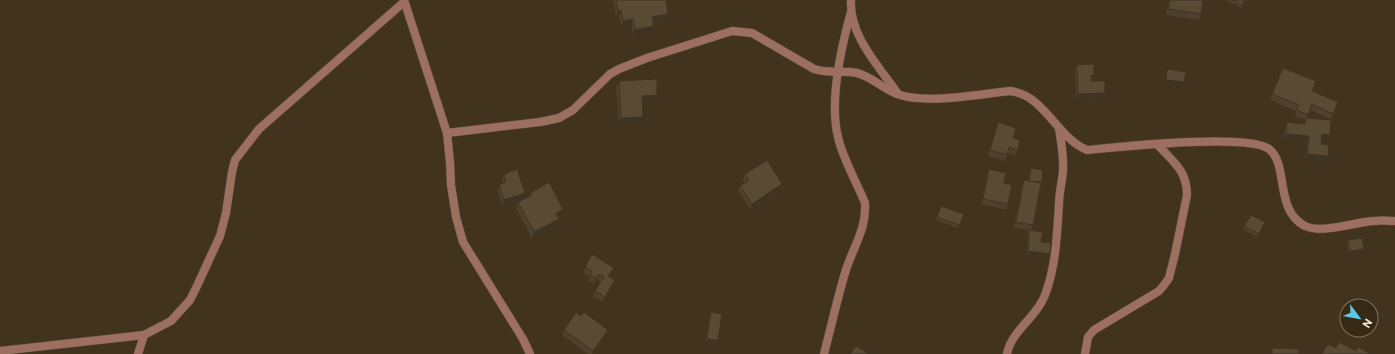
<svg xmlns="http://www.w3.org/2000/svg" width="1395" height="354" viewBox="0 0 1395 354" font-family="Commissioner,sans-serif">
<rect width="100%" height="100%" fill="#41331d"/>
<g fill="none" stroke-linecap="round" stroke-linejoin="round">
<!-- street casing -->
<g stroke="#5d4f3b" stroke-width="9">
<g id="street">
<polyline points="404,0 447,133 450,162 451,185 456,217 463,242 523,339 530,354"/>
<path d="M851 0C849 36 879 66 898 94"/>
<path d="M447 133 540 122 559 118 573 110 610 74 619 69 647 58 732 31 752 33 814 69C828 74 843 70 857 73 873 77 885 91 900 95 929 104 979 94 1010 91 1045 95 1056 137 1087 150 1118 147 1248 133 1269 149 1289 164 1274 210 1305 226 1322 234 1355 222 1374 221 1381 220 1388 221 1395 221"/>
<polyline points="0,351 144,335 171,321 190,300 197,286 220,236 226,213 232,172 235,160 259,129 404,2"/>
<polyline points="138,354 144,335"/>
<path d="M824 354C831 327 837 300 845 273 852 249 867 229 865 203 857 183 842 157 838 137 829 101 841 48 851 12"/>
<path d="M1007 354C1011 331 1037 317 1045 295 1056 266 1057 235 1059 204 1059 193 1062 182 1063 171 1064 157 1061 142 1059 128"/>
<path d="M1085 354 1088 337 1094 330 1159 291 1164 285 1169 278 1175 254 1187 195C1187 170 1173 162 1157 144"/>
</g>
</g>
<!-- street -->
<use href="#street" stroke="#9d6f60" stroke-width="8"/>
</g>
<!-- wall -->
<g fill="#4d402d">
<polygon points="613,0 666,0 668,14 666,20 653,22 654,26 652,32 633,35 631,25 621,26 619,16 616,17"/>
<polygon points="1169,0 1203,0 1201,14 1199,20 1166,15"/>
<polygon points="1226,0 1246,0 1241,8"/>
<polygon points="1077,65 1094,75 1092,81 1105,93 1103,98 1076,99 1075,71"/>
<polygon points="619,81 657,95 655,101 643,102 643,117 641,122 619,124 616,87"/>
<polygon points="1312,91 1338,102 1331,119 1310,110 1307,118 1330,135 1328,141 1322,140 1321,144 1326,162 1305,160 1307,142 1284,140 1285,128 1287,122 1304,124 1305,120 1295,116 1296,111 1270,100 1272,94"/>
<polygon points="998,122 1013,138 1018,150 1015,155 1008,153 1005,161 988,156"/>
<polygon points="1031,168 1042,182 1033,225 1031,230 1041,242 1049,257 1026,254 1028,233 1029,230 1014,228 1022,186 1024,180 1029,181"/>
<polygon points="989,169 1004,183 1008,204 1006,210 981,204 987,175"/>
<polygon points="504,174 523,198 502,206 497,191 499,185 503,183 502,180"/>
<polygon points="745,174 780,189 750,209 738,191 740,186 745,183 743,180"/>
<polygon points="530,193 561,215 558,217 559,219 557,225 532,238 516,208 518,202 529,196"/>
<polygon points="941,206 964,214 958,228 936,220"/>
<polygon points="1265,222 1257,237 1243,229 1244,226"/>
<polygon points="1348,240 1364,249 1363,252 1349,254 1347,243"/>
<polygon points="585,267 612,273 609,277 612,286 603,302 593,297 595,291 601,282 597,279 594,284 588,281 590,277 583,272"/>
<polygon points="711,312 717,343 705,342 710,315"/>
<polygon points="564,330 608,330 606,336 592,354 588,354 562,335"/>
</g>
<!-- shaded-wall -->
<g fill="#3e3424">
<polygon points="621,10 619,16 616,17 618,11"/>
<polygon points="668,14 666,20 650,22 652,17"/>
<polygon points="633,19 631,25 621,26 623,21"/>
<polygon points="654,26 652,32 633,35 635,30"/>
<polygon points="1091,75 1094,75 1092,81 1088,80"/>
<polygon points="1166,80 1184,82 1183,85 1164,83"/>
<polygon points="1105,93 1103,98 1076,99 1078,94"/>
<polygon points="657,95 655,101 640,102 642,96"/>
<polygon points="643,117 641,122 619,124 621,118"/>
<polygon points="1286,134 1309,136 1307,142 1284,140"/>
<polygon points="1322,134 1330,135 1328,141 1320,140"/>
<polygon points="1307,154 1328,156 1326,162 1305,160"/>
<polygon points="782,184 780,189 750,209 752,204"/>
<polygon points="525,193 523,198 502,206 504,200"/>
<polygon points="563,209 561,215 554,219 556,214"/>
<polygon points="559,219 557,225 532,238 534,232"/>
<polygon points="1364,249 1363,252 1349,254 1350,251"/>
<polygon points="1028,251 1050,254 1049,257 1026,254"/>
<polygon points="614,268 612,273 606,282 608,276"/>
<polygon points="599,274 597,279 594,284 596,278"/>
<polygon points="615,280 612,286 603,302 605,297"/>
<polygon points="608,330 606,336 592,354 593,351"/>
<polygon points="707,339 718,340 717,343 705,342"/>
</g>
<!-- building -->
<g fill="#594a34" stroke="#3e3424">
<polygon points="616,0 666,0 668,14 652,17 654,26 635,30 633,19 623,21 621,10 618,11"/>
<polygon points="1170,0 1203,0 1201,14 1168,9"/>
<polygon points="1232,0 1245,0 1242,5"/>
<polygon points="1094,64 1094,75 1091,75 1091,81 1105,81 1105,93 1078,94 1077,65"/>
<polygon points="1283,68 1316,81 1312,91 1338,102 1333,114 1312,104 1308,115 1297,110 1299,105 1272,94"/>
<polygon points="1167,69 1186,72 1184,82 1166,80"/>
<polygon points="657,79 657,95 642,96 643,117 621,118 619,81"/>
<polygon points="1306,118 1331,120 1330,135 1322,134 1321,144 1329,145 1328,156 1307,154 1309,136 1286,134 1287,122 1305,124"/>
<polygon points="998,122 1016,128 1013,138 1020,140 1018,150 1009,147 1007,155 990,150"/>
<polygon points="767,160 782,184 752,204 740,186 749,180 745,174"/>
<polygon points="1031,168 1043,170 1042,182 1029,181"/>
<polygon points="517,169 525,193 504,200 499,185 506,182 504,174"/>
<polygon points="989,169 1006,173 1004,183 1012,185 1008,204 983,199"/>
<polygon points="1024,180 1041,183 1033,225 1016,222"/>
<polygon points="549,182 563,209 556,214 559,219 534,232 518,202 532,195 530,193"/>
<polygon points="941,206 964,214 960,225 937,217"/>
<polygon points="1251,215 1265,222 1259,234 1244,226"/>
<polygon points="1029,230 1043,232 1041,242 1051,243 1050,254 1028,251"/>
<polygon points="1362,238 1364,249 1350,251 1348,240"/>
<polygon points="592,254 614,268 608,276 615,280 605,297 595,291 604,277 599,274 596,278 590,275 592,271 585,267"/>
<polygon points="576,312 581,316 584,312 608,330 593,351 564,330"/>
<polygon points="711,312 722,314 718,340 707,339"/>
<polygon points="1339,342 1356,351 1358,347 1369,353 1368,354 1322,354 1328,344 1336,348"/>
<polygon points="856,346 869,354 850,354"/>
<polygon points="1272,348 1299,349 1299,354 1272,354"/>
</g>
<!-- north arrow -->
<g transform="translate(1359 318) rotate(122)"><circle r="19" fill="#372913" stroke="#807461"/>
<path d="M0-3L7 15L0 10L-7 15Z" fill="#5ac8e6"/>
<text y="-6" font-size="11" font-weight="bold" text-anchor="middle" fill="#ede4d7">N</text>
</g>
</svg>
